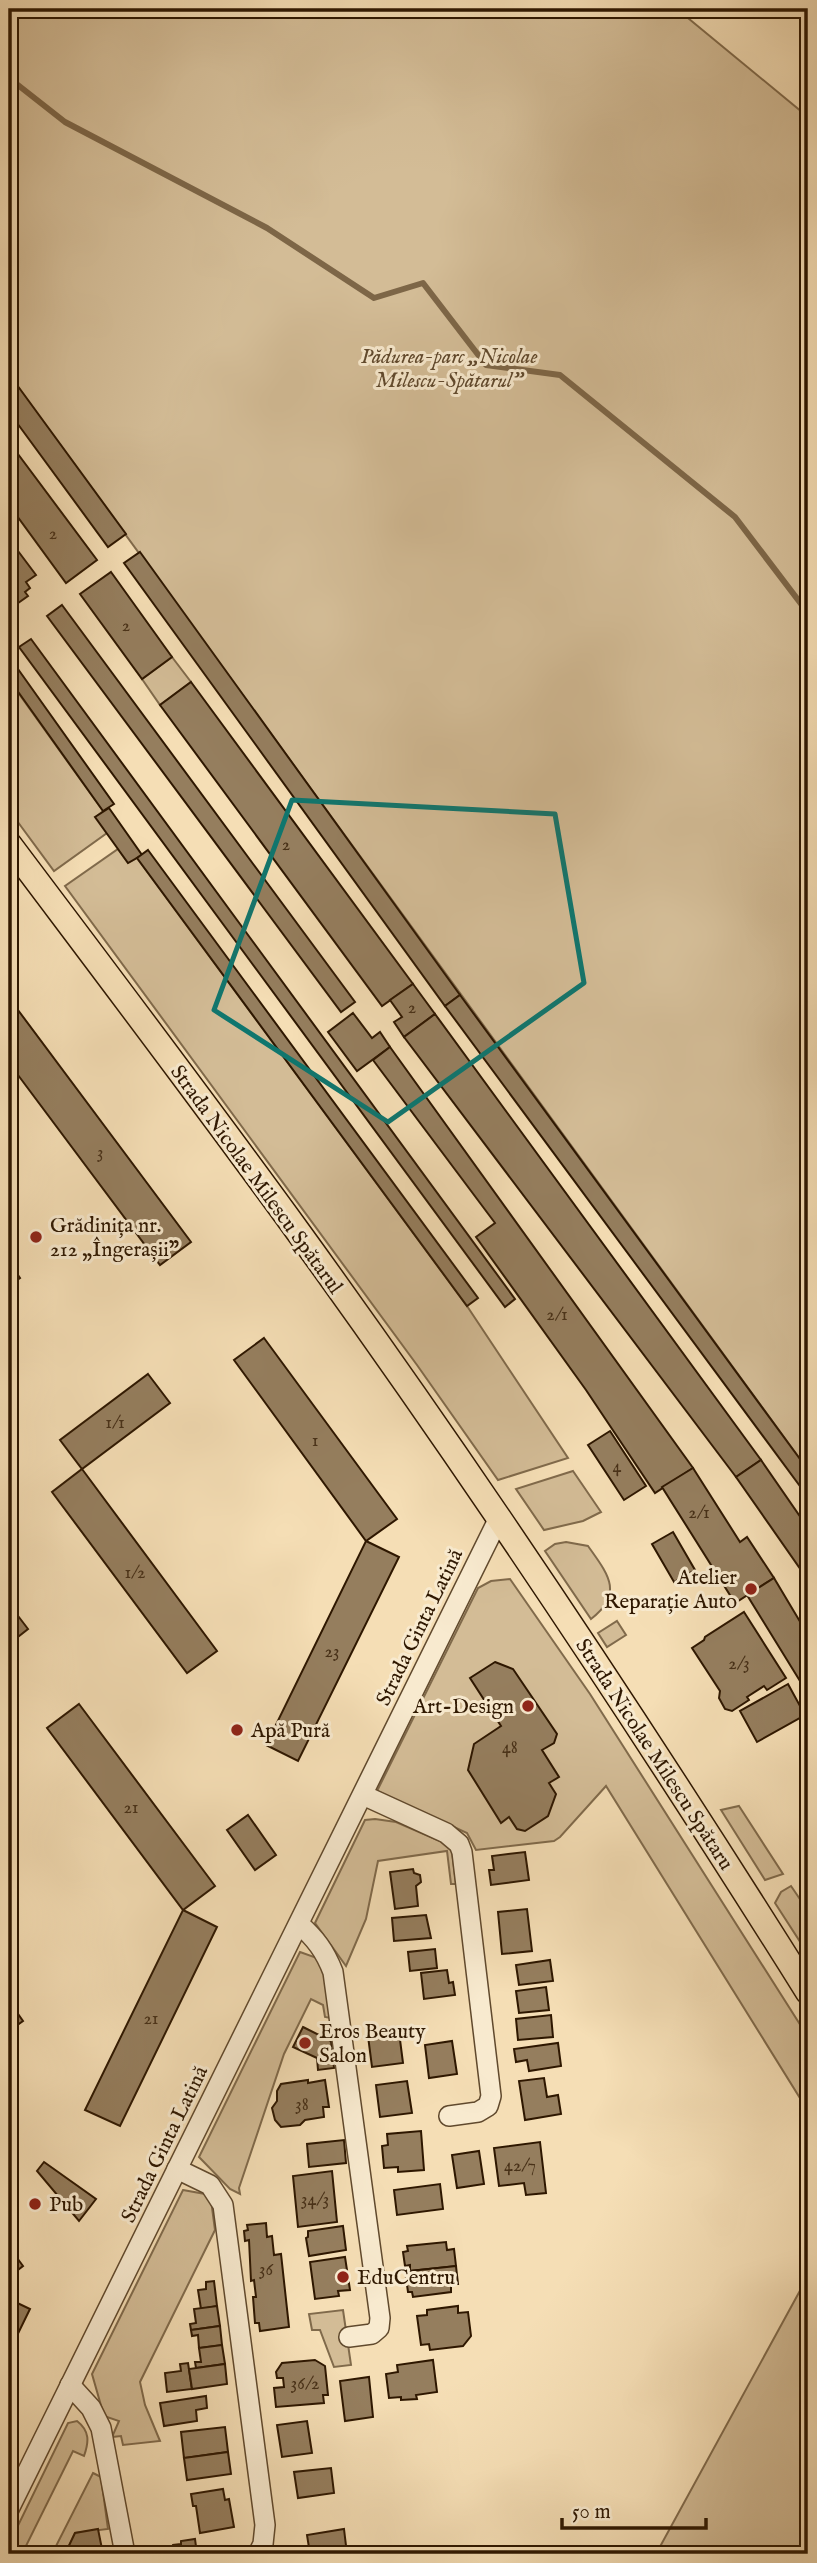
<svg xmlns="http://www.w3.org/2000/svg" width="817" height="2563" viewBox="0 0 817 2563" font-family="'IM FELL English',serif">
<rect width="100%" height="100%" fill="#f5deb5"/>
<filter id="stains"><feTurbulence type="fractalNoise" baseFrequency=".00286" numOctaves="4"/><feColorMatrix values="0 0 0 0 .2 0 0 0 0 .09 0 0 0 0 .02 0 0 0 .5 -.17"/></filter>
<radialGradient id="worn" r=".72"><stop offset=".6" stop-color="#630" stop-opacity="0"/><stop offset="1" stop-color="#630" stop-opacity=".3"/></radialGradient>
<!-- green -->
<g fill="#d3bc96" stroke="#806a4b" stroke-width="2">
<polygon points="9,9 677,9 808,117 808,1470 9,375"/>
<polygon points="172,657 191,682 160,705 142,679"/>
<polygon points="9,680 103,811 96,817 107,833 54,871 9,810"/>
<polygon points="118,849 128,863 137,858 467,1306 568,1458 498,1480 417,1365 65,886"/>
<polygon points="573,1471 601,1512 583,1521 544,1530 516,1489"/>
<path d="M566 1542 588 1546C607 1573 625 1593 591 1619L545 1551 555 1544Z"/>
<polygon points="510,1579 590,1694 808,2037 808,2111 606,1786 560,1837 554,1841 476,1850 467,1833 377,1791 478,1588 491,1581"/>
<polygon points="617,1621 626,1635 607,1647 598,1633"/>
<polygon points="739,1806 783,1874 765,1880 721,1810"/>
<polygon points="375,1819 396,1822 449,1845 452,1851 456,1884 451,1884 447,1851 378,1861 366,1919 346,1966 315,1923 365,1820"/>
<polygon points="791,1886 808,1911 808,1954 775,1903 781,1892"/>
<polygon points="300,1952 317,1958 323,1964 331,2018 325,2017 323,2005 311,1999 284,2054 239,2188 240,2194 230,2189 199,2157"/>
<polygon points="183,2190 205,2194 211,2200 215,2230 140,2382 145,2405 160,2441 123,2445 121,2436 112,2437 119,2421 104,2416 92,2374"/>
<polygon points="808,2276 808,2554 656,2554"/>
<polygon points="343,2310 351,2365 334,2367 320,2330 312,2330 309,2314"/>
<path d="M77 2421C90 2431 89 2442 84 2456L73 2451 22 2554H9V2544L68 2423Z"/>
<polygon points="93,2473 101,2477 108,2529 75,2533 65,2554 52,2554"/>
</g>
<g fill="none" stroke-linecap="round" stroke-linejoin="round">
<!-- stream -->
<polyline stroke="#7d6647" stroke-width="6" points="9,78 65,122 267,228 374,298 423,283 486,365 560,375 735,517 808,613"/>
</g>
<!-- building -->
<g fill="#957e5e" stroke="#2e1700" stroke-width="2">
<polygon points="9,374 126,534 108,547 9,412"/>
<polygon points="9,442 97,560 66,583 9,505"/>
<polygon points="9,539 36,575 26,582 30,588 25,592 28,596 11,608 9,608"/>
<polygon points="140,552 460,995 445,1006 124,563"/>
<polygon points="111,572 172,657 142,679 80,594"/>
<polygon points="62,605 355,1002 341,1012 47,616"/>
<polygon points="31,639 515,1299 505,1307 19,647"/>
<polygon points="13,662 114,804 103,811 9,679 9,665"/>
<polygon points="191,682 413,984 382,1006 160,705"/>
<polygon points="109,808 142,855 128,863 95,817"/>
<polygon points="148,850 478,1298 467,1306 137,858"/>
<polygon points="413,984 435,1014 404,1037 394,1022 402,1017 390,1000"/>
<polygon points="460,995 808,1470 808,1497 445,1006"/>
<polygon points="9,998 191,1242 160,1265 9,1063"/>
<polygon points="353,1013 372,1038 380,1032 390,1047 357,1071 328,1032"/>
<polygon points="435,1014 761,1460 736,1477 404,1037"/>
<polygon points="390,1047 693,1468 655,1493 586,1390 476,1237 495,1223 373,1060"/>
<polygon points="9,1262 20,1278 9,1286"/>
<polygon points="264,1338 397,1519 366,1541 234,1360"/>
<polygon points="148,1374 170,1403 82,1469 60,1440"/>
<polygon points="610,1431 646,1486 624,1500 588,1445"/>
<polygon points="761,1460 808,1528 808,1580 736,1477"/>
<polygon points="693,1468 740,1542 747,1537 774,1578 735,1603 662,1487"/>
<polygon points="82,1469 217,1651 187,1673 52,1492"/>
<polygon points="673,1532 695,1570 674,1582 652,1544"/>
<polygon points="366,1541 399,1557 298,1761 266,1745"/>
<polygon points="774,1578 808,1635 808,1694 747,1595"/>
<polygon points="12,1608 28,1629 9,1644 9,1610"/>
<polygon points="744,1612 786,1678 767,1690 764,1686 747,1697 749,1700 732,1711 725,1709 719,1698 720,1691 692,1648 704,1640 705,1637"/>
<polygon points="495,1662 513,1669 557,1734 554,1743 542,1750 559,1777 549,1783 556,1794 548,1816 525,1831 517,1829 509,1817 501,1823 468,1770 474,1744 501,1726 470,1678"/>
<polygon points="788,1684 805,1715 757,1742 740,1711"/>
<polygon points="79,1704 215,1886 183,1910 47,1728"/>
<polygon points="248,1815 276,1855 255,1870 227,1830"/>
<polygon points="525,1852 529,1880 491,1885 489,1870 494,1870 492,1856"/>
<polygon points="413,1869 414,1873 420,1875 421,1882 416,1886 418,1906 395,1909 390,1872"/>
<polygon points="527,1909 532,1951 502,1954 498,1912"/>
<polygon points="183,1910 217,1927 120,2126 85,2110"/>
<polygon points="426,1915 431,1938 394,1941 392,1918"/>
<polygon points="435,1949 437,1968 410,1971 408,1952"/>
<polygon points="550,1960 553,1981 519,1985 516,1965"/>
<polygon points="447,1970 449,1983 453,1982 455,1995 424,1999 421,1973"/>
<polygon points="546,1987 549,2010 519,2013 516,1991"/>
<polygon points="9,2001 23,2021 9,2031"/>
<polygon points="551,2015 553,2037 518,2040 516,2019"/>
<polygon points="303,2027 331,2041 334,2068 318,2070 317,2058 293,2047"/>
<polygon points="399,2032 403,2063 372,2067 368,2036"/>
<polygon points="452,2041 457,2074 429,2078 425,2045"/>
<polygon points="558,2043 561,2066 529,2071 527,2060 516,2062 514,2049"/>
<polygon points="544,2078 547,2097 558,2095 561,2114 525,2120 519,2081"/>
<polygon points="308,2080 308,2083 325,2080 329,2107 323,2107 324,2117 305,2120 300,2125 281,2127 275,2120 272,2108 277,2101 277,2091 281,2084"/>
<polygon points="407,2081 412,2113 380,2117 376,2085"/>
<polygon points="421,2131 424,2170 398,2172 398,2167 384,2168 382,2146 388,2145 387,2134"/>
<polygon points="344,2140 346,2163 309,2167 307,2144"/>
<polygon points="540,2142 546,2193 526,2195 524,2183 499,2186 494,2148"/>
<polygon points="479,2151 484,2184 457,2188 452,2155"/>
<polygon points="44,2162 96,2199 79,2221 37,2171"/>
<polygon points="332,2171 337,2222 298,2227 293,2176"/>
<polygon points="440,2184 443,2209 397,2215 394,2190"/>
<polygon points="266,2223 267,2237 272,2236 274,2255 281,2254 289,2327 260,2331 259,2323 255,2323 253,2297 256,2297 254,2280 251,2281 249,2240 245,2241 244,2231 248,2230 247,2225"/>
<polygon points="343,2226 346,2250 309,2256 306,2238 308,2237 308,2231"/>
<polygon points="446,2242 447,2250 454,2249 456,2266 410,2271 410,2265 405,2266 403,2252 408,2251 407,2246"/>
<polygon points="9,2247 23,2266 9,2277"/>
<polygon points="345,2257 350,2290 338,2291 339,2296 315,2299 310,2262"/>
<polygon points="456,2266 458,2284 451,2284 451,2292 413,2297 412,2292 408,2292 406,2278 411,2278 410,2271"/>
<polygon points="214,2281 217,2306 201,2309 198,2290 206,2289 206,2282"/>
<polygon points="9,2299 30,2309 9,2352"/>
<polygon points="217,2306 220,2326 191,2330 190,2324 196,2323 194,2309"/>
<polygon points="458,2306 458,2313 468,2312 471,2336 463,2346 430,2350 429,2344 421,2345 417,2316 427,2315 427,2310"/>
<polygon points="220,2326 222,2345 199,2348 198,2335 192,2336 191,2330"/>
<polygon points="222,2345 225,2364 196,2368 195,2362 201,2362 199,2348"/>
<polygon points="315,2360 325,2366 328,2395 323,2395 324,2403 276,2407 274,2388 284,2387 283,2378 277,2378 276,2372 282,2363"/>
<polygon points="433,2360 437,2392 416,2395 417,2399 401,2400 401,2397 389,2398 386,2374 398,2372 397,2365"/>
<polygon points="188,2363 192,2389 167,2392 165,2373 181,2371 180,2364"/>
<polygon points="225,2364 227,2384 192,2389 189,2369"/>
<polygon points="369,2377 373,2417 345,2421 340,2381"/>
<polygon points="206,2396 207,2408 196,2410 197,2421 164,2426 160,2403"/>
<polygon points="307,2421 312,2453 282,2457 277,2425"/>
<polygon points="225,2427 228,2452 184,2458 181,2432"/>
<polygon points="228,2452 231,2474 187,2480 184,2458"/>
<polygon points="331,2468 334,2493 298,2498 294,2472"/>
<polygon points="223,2489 225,2500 229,2499 234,2527 200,2533 196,2506 193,2506 191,2494"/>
<polygon points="98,2529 103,2554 65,2554 75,2533"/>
<polygon points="344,2529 347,2554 310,2554 307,2535"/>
<polygon points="195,2539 197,2554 168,2554 173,2545 181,2544 181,2541"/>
</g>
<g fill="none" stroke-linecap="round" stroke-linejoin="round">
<!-- minor casing -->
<g stroke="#60492d" stroke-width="22">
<g id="minor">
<polyline points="363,1795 446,1833 459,1844 462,1852 491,2096 488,2106 478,2112 449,2116"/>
<path d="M299 1924C315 1938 325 1951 333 1972L380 2318 379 2328 372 2334 349 2337"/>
<polyline points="177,2169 210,2185 223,2205 265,2525 263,2544 258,2554"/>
<polyline points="70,2385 91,2408 101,2428 125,2554"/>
<polyline points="9,2509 499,1518"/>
</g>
</g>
<!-- major casing -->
<g stroke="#2e1700" stroke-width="27">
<path id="major" d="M9 844C106 973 204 1102 299 1233 478 1480 646 1734 808 1992"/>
</g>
<!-- minor -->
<use href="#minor" stroke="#f8eacf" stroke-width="19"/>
<!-- major -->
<use href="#major" stroke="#f5deb5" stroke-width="24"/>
</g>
<!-- marked area -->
<path fill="none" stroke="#0f766e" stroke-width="5" stroke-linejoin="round" d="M292 800 555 814 584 983 388 1122 214 1010Z"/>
<!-- markers -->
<g fill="#8f2418" stroke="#f8eacf" stroke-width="2.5">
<circle cx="36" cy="1237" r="7"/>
<circle cx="751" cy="1589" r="7"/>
<circle cx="528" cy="1706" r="7"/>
<circle cx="237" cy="1730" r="7"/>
<circle cx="305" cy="2043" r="7"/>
<circle cx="35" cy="2204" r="7"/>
<circle cx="343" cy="2277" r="7"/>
</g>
<g text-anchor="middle" stroke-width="6" stroke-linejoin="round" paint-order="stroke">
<!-- number labels -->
<g font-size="18" fill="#483118">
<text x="53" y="539">2</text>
<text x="126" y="631">2</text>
<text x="286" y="850">2</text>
<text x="412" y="1013">2</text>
<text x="100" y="1158">3</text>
<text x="557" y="1320">2/1</text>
<text x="115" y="1428">1/1</text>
<text x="315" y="1446">1</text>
<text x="617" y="1472">4</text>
<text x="699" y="1518">2/1</text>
<text x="135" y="1578">1/2</text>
<text x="332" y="1657">23</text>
<text x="739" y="1669">2/3</text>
<text x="510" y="1753">48</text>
<text x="131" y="1813">21</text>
<text x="151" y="2024">21</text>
<text x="302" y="2110">38</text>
<text x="520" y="2171">42/7</text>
<text x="315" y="2205">34/3</text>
<text x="266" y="2275">36</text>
<text x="305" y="2389">36/2</text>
</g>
<!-- park labels -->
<g font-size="21" font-style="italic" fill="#60492d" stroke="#f8eacf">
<text x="449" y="363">Pădurea-parc „Nicolae<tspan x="449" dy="24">Milescu-Spătarul”</tspan></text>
</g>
<!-- street labels -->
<g font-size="21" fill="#2e1700" stroke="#f8eacf">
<text transform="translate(257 1179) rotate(54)" y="7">Strada Nicolae Milescu Spătarul</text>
<text transform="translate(419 1627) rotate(-64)" y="7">Strada Ginta Latină</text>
<text transform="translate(655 1754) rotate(57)" y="7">Strada Nicolae Milescu Spătaru</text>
<text transform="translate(164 2144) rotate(-64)" y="7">Strada Ginta Latină</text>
</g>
<!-- poi labels -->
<g font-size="21" fill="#2e1700" stroke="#f8eacf" text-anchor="start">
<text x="50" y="1232">Grădinița nr.<tspan x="50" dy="24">212 „Îngerașii”</tspan></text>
<text x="737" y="1584" text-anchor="end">Atelier<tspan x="737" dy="24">Reparație Auto</tspan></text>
<text x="514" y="1713" text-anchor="end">Art-Design</text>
<text x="251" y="1737">Apă Pură</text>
<text x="319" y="2038">Eros Beauty<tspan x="319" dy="24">Salon</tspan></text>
<text x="49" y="2211">Pub</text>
<text x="357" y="2284">EduCentru</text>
</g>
</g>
<!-- margin -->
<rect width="817" height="2563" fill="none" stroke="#f5deb5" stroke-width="35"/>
<rect x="10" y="10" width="796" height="2542" fill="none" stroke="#2e1700" stroke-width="3.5"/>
<rect x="18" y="18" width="782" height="2528" fill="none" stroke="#2e1700" stroke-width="2"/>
<!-- scale -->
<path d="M562 2518v10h144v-10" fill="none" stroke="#2e1700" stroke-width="3.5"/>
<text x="572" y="2518" font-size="21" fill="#2e1700" stroke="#f8eacf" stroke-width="5" paint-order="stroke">50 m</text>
<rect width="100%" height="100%" filter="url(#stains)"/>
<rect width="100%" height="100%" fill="url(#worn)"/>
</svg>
